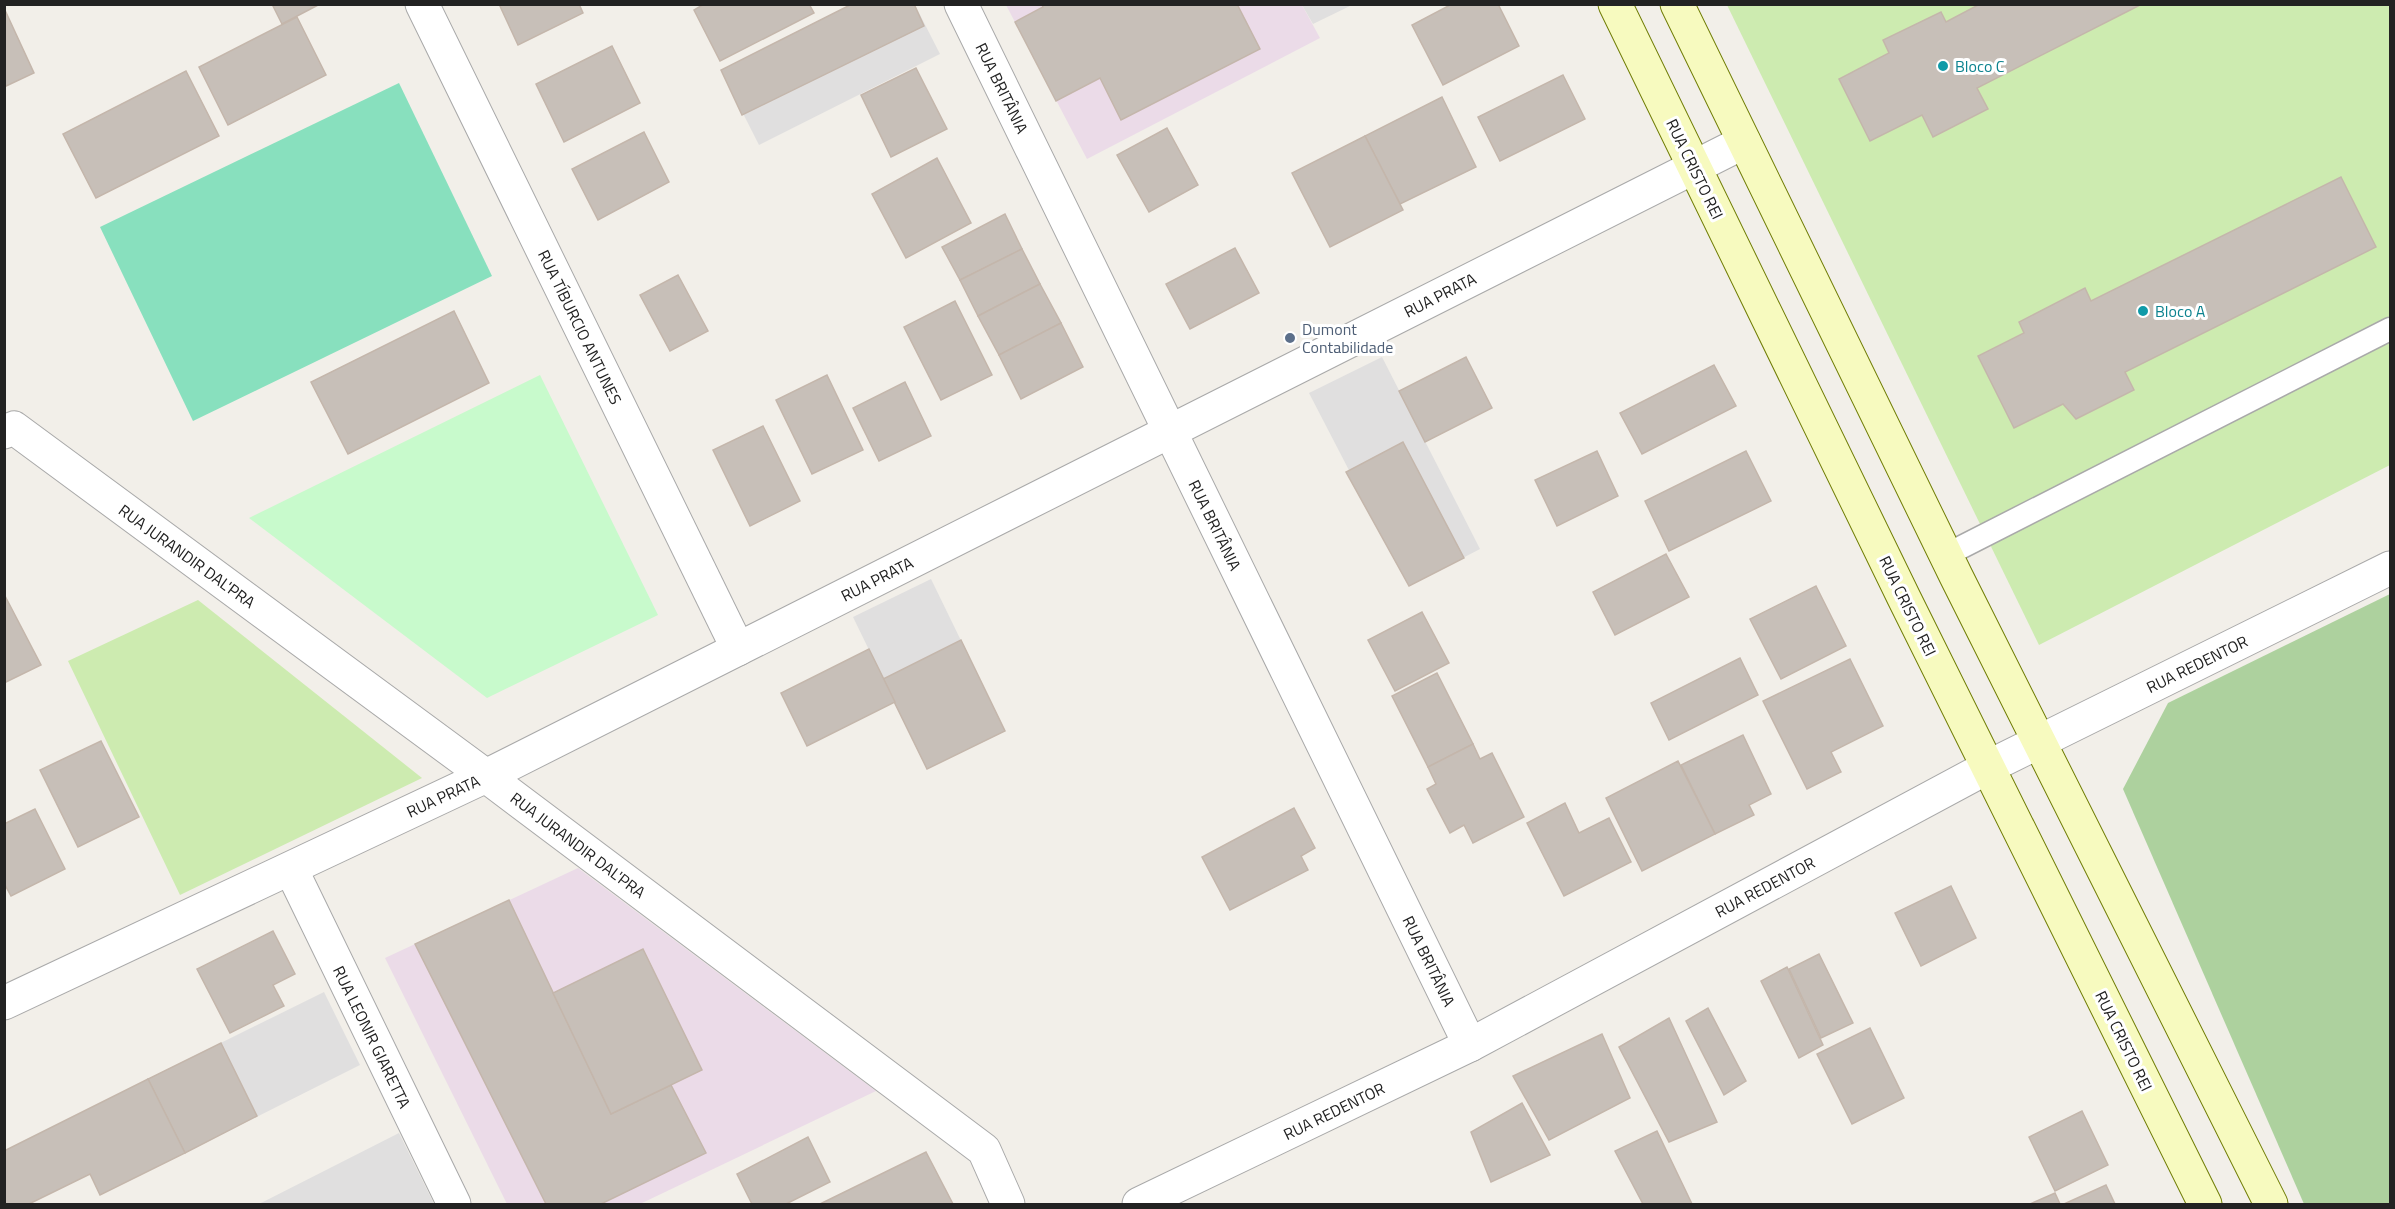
<svg xmlns="http://www.w3.org/2000/svg" width="2395" height="1209" viewBox="0 0 2395 1209" font-family="'Titillium Web',sans-serif">
<rect width="100%" height="100%" fill="#f2efe9"/>
<!-- residential -->
<g fill="#e0dfdf">
<polygon points="852,5 915,5 940,54 759,145 721,70"/>
<polygon points="1302,5 1352,5 1313,24"/>
<polygon points="1382,357 1480,549 1409,586 1309,393"/>
<polygon points="931,579 1005,731 927,769 853,617"/>
<polygon points="324,992 360,1065 185,1153 148,1079"/>
<polygon points="399,1133 434,1204 258,1204 263,1202"/>
</g>
<!-- industrial -->
<g fill="#ebdbe8">
<polygon points="1006,5 1302,5 1320,38 1087,159"/>
<polygon points="578,868 876,1091 640,1204 507,1204 385,958"/>
</g>
<!-- grass -->
<g fill="#cdebb0">
<polygon points="1727,5 2390,5 2390,465 2039,645"/>
<polygon points="198,600 422,778 180,895 68,661"/>
</g>
<!-- forest -->
<polygon fill="#add19e" points="2390,594 2390,1204 2304,1204 2123,789 2168,703"/>
<!-- park -->
<polygon fill="#c8facc" points="540,375 658,615 487,698 249,518"/>
<!-- pitch -->
<polygon fill="#88e0be" points="399,83 492,276 193,421 100,227"/>
<!-- building -->
<g fill="#c7bfb8" stroke="#c4b6ab" stroke-width="1.5">
<polygon points="272,4 320,4 282,24"/>
<polygon points="499,4 579,4 583,13 518,45"/>
<polygon points="704,4 809,4 814,13 720,61 694,10"/>
<polygon points="852,4 914,4 924,26 742,115 721,70"/>
<polygon points="1042,4 1237,4 1260,49 1121,120 1100,78 1056,101 1015,22 1043,7"/>
<polygon points="1452,4 1498,4 1519,46 1443,85 1412,25"/>
<polygon points="1980,4 2142,4 1977,88 1988,109 1933,137 1922,115 1870,141 1839,79 1889,53 1883,40 1941,12 1946,22"/>
<polygon points="4,8 34,73 4,87"/>
<polygon points="297,17 326,75 228,125 199,67"/>
<polygon points="612,46 640,103 564,142 536,84"/>
<polygon points="916,68 947,129 891,157 861,95"/>
<polygon points="186,71 219,136 96,198 63,134"/>
<polygon points="1563,75 1585,119 1500,161 1478,117"/>
<polygon points="1442,97 1476,167 1400,204 1365,136"/>
<polygon points="1167,128 1198,185 1149,212 1117,155"/>
<polygon points="644,132 669,182 598,220 572,169"/>
<polygon points="1365,136 1403,210 1330,247 1292,173"/>
<polygon points="937,158 971,223 906,258 872,194"/>
<polygon points="2341,177 2376,247 2125,372 2134,390 2076,419 2063,404 2014,428 1978,356 2024,333 2019,322 2085,288 2091,301"/>
<polygon points="1005,214 1022,249 960,280 942,247"/>
<polygon points="1235,248 1259,293 1190,329 1166,284"/>
<polygon points="1022,249 1040,284 978,316 960,280"/>
<polygon points="678,275 708,331 670,351 640,295"/>
<polygon points="1040,284 1061,323 999,355 978,316"/>
<polygon points="955,301 992,375 941,400 904,327"/>
<polygon points="454,311 489,383 348,454 311,382"/>
<polygon points="1061,323 1083,367 1021,399 999,355"/>
<polygon points="1466,357 1492,408 1425,442 1399,391"/>
<polygon points="1714,365 1736,406 1642,454 1620,413"/>
<polygon points="827,375 863,450 812,474 776,400"/>
<polygon points="905,382 931,436 879,461 853,408"/>
<polygon points="763,426 800,501 750,526 713,450"/>
<polygon points="1403,442 1464,558 1409,586 1346,472"/>
<polygon points="1597,451 1618,496 1557,526 1535,480"/>
<polygon points="1746,451 1771,501 1669,551 1645,501"/>
<polygon points="1666,554 1689,597 1615,635 1593,592"/>
<polygon points="1816,586 1846,646 1781,679 1750,619"/>
<polygon points="4,594 41,665 4,683"/>
<polygon points="1422,612 1449,663 1395,691 1368,640"/>
<polygon points="961,640 1005,731 927,769 883,679"/>
<polygon points="869,649 895,702 807,746 781,693"/>
<polygon points="1740,658 1758,695 1669,740 1651,703"/>
<polygon points="1850,659 1883,726 1831,752 1841,772 1807,789 1763,701"/>
<polygon points="1437,673 1473,744 1428,767 1392,696"/>
<polygon points="1743,735 1771,794 1749,805 1754,815 1715,834 1681,765"/>
<polygon points="101,741 139,817 78,847 40,770"/>
<polygon points="1473,744 1480,759 1492,753 1524,817 1473,843 1464,825 1450,833 1427,789 1436,784 1428,767"/>
<polygon points="1678,761 1715,834 1642,871 1606,798"/>
<polygon points="1565,803 1579,833 1609,818 1631,862 1564,896 1527,823"/>
<polygon points="1294,808 1315,848 1301,856 1308,870 1230,910 1202,857"/>
<polygon points="35,809 65,869 11,896 4,883 4,824"/>
<polygon points="1951,886 1976,938 1921,966 1895,913"/>
<polygon points="509,900 611,1114 671,1085 706,1153 601,1204 546,1204 415,944"/>
<polygon points="273,931 295,974 273,985 284,1006 230,1033 197,969"/>
<polygon points="643,949 702,1070 611,1114 553,993"/>
<polygon points="1819,954 1853,1023 1821,1038 1789,969"/>
<polygon points="1787,967 1823,1045 1799,1058 1761,981"/>
<polygon points="1708,1008 1746,1081 1724,1095 1686,1021"/>
<polygon points="1669,1018 1717,1122 1669,1142 1619,1047"/>
<polygon points="1870,1028 1904,1098 1852,1124 1817,1054"/>
<polygon points="1602,1034 1630,1098 1549,1140 1513,1076"/>
<polygon points="221,1043 257,1116 185,1153 148,1079"/>
<polygon points="148,1079 185,1153 100,1195 90,1174 29,1204 4,1204 4,1151"/>
<polygon points="1522,1103 1550,1155 1491,1182 1471,1132"/>
<polygon points="2082,1111 2108,1165 2055,1191 2029,1137"/>
<polygon points="1657,1131 1692,1204 1643,1204 1615,1151"/>
<polygon points="808,1137 830,1182 786,1204 752,1204 737,1174"/>
<polygon points="926,1152 953,1204 820,1204"/>
<polygon points="2106,1185 2115,1204 2064,1204"/>
<polygon points="2055,1193 2060,1204 2030,1204"/>
</g>
<g fill="none" stroke-linecap="round" stroke-linejoin="round">
<!-- lane casing -->
<g stroke="#a9a9a9" stroke-width="25">
<polyline id="lane" points="1946,555 2390,329"/>
</g>
<!-- street casing -->
<g stroke="#a9a9a9" stroke-width="35">
<g id="street">
<polyline points="422,4 738,649"/>
<polyline points="961,4 1470,1045"/>
<polyline points="4,432 14,428 486,776 984,1150 1008,1204"/>
<polyline points="291,869 454,1204"/>
<polyline points="4,1003 486,776 1744,142"/>
<polyline points="1139,1204 1470,1045 1988,767 2390,568"/>
</g>
</g>
<!-- secondary casing -->
<g stroke="#707d05" stroke-width="35">
<g id="secondary">
<polyline points="1615,4 1904,598 2205,1204"/>
<polyline points="1677,4 1956,576 2271,1204"/>
</g>
</g>
<!-- lane -->
<use href="#lane" stroke="#fff" stroke-width="22"/>
<!-- street -->
<use href="#street" stroke="#fff" stroke-width="33"/>
<!-- secondary -->
<use href="#secondary" stroke="#f7fabf" stroke-width="33"/>
</g>
<!-- markers -->
<g fill="#0f9aa8" stroke="#fff" stroke-width="2">
<circle cx="1943" cy="66" r="6"/>
<circle cx="2143" cy="311" r="6"/>
</g>
<circle fill="#5c6f8a" stroke="#fff" stroke-width="2" cx="1290" cy="338" r="6"/>
<g text-anchor="middle" stroke-width="6" stroke-linejoin="round" paint-order="stroke">
<!-- culture labels -->
<g font-size="16" fill="#0d838f" stroke="#fff" text-anchor="start">
<text x="1955" y="72">Bloco C</text>
<text x="2155" y="317">Bloco A</text>
</g>
<!-- street labels -->
<g font-size="16" fill="#222" stroke="#fff">
<text transform="translate(1002 88) rotate(64)" y="6">RUA BRITÂNIA</text>
<text transform="translate(1695 169) rotate(64)" y="6">RUA CRISTO REI</text>
<text transform="translate(1440 295) rotate(-27)" y="6">RUA PRATA</text>
<text transform="translate(580 327) rotate(64)" y="6">RUA TÍBURCIO ANTUNES</text>
<text transform="translate(1215 525) rotate(64)" y="6">RUA BRITÂNIA</text>
<text transform="translate(187 556) rotate(36)" y="6">RUA JURANDIR DAL'PRA</text>
<text transform="translate(877 579) rotate(-27)" y="6">RUA PRATA</text>
<text transform="translate(1908 606) rotate(64)" y="6">RUA CRISTO REI</text>
<text transform="translate(2197 664) rotate(-26)" y="6">RUA REDENTOR</text>
<text transform="translate(443 796) rotate(-25)" y="6">RUA PRATA</text>
<text transform="translate(578 845) rotate(37)" y="6">RUA JURANDIR DAL'PRA</text>
<text transform="translate(1765 887) rotate(-28)" y="6">RUA REDENTOR</text>
<text transform="translate(1429 961) rotate(64)" y="6">RUA BRITÂNIA</text>
<text transform="translate(372 1037) rotate(64)" y="6">RUA LEONIR GIARETTA</text>
<text transform="translate(2124 1041) rotate(64)" y="6">RUA CRISTO REI</text>
<text transform="translate(1334 1111) rotate(-26)" y="6">RUA REDENTOR</text>
</g>
<!-- service labels -->
<g font-size="16" fill="#4e5e75" stroke="#fff" text-anchor="start">
<text x="1302" y="335">Dumont<tspan x="1302" dy="18">Contabilidade</tspan></text>
</g>
</g>
<!-- border -->
<rect width="2395" height="1209" fill="none" stroke="#222222" stroke-width="12"/>
</svg>
